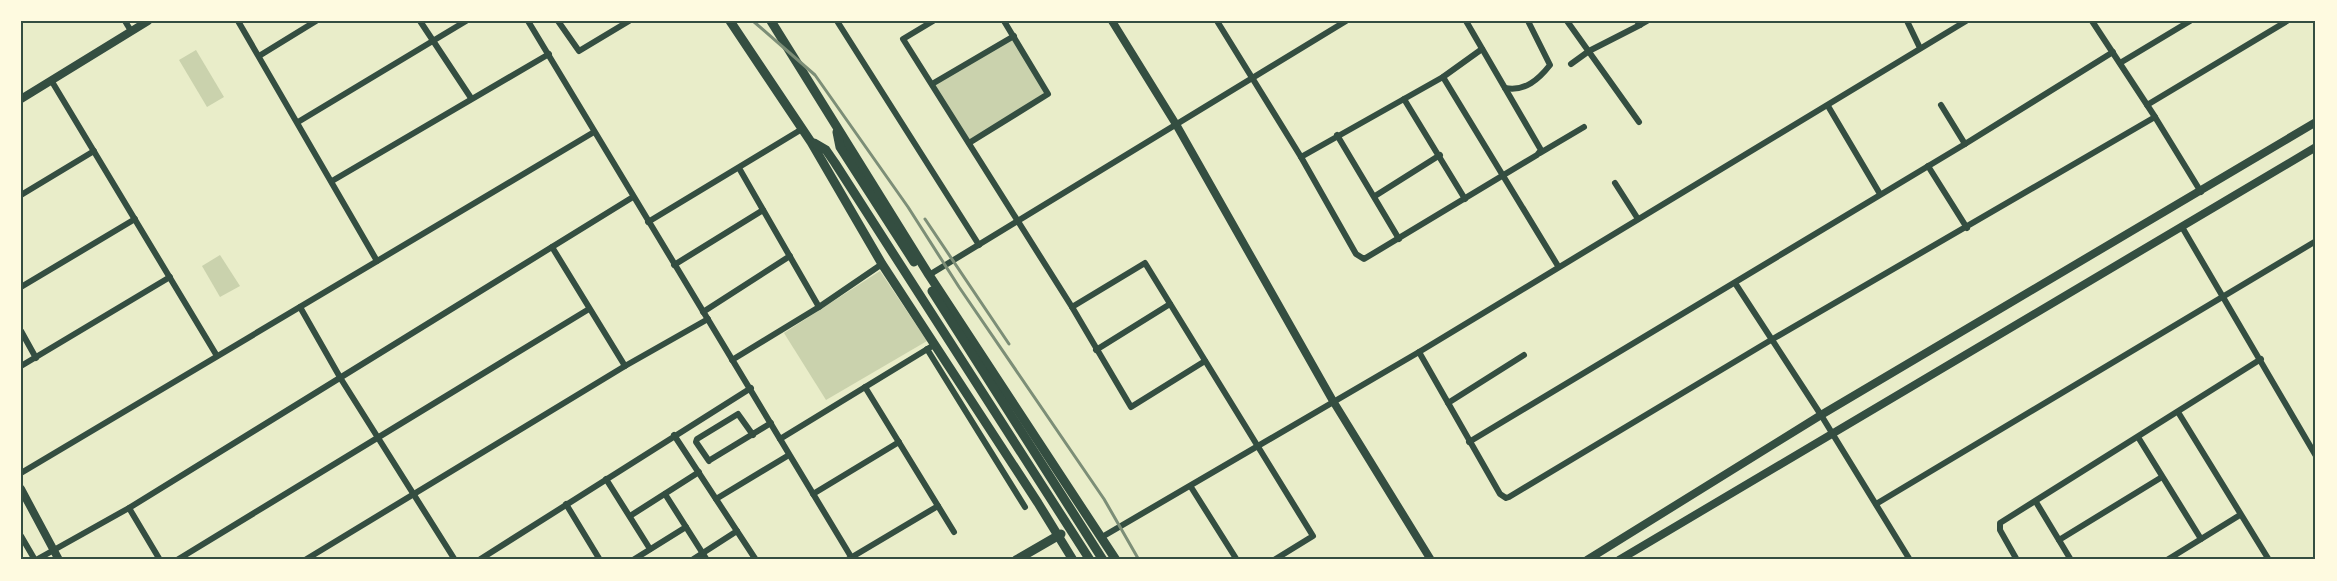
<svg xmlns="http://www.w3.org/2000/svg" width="2337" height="581" viewBox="0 0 2337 581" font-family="'Open Sans',sans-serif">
<rect width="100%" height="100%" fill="#e9edc9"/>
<!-- green -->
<g fill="#cad2ad">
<polygon points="1014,36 1048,94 969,143 932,84"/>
<polygon points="196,50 224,97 207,107 179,60"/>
<polygon points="220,255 240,286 220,297 202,266"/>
<polygon points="880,271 927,341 826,400 784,333"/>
</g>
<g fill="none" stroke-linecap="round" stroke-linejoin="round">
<!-- minor -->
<g stroke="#344e41" stroke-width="6">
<polyline points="125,21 131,31"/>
<polyline points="238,21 377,261"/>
<polyline points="420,21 471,98"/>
<polyline points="528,21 853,560"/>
<polyline points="558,21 579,51 629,21"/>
<polyline points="837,21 979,245"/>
<polyline points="933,21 903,39 1072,307 1131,407 1205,361"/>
<polyline points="1217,21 1301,157 1356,254 1364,259 1537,155 1541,150 1466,21"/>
<polyline points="1567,21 1639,122"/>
<polyline points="1637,21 1640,25 1647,21"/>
<polyline points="1907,21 1920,48"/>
<polyline points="2092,21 2155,117 2201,192"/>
<polyline points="259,56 316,21"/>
<polyline points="2120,63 2190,21"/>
<polyline points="1571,64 1589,51 1640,25"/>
<polyline points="1443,77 1558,266"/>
<polyline points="51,80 217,356"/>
<polyline points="932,84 1014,36"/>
<path d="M1505 88C1525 92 1539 79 1550 65L1528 21"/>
<polyline points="1404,99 1465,199"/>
<polyline points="1941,105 1965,144"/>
<polyline points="2147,105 2287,21"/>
<polyline points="1828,106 1880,194"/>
<polyline points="298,122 466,21"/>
<polyline points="1337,135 1399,239"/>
<polyline points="969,143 1048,94 1004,21"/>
<polyline points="1540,153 1584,127"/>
<polyline points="1301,157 1443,77 1482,49"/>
<polyline points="1928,166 1967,228"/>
<polyline points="739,168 819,307"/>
<polyline points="332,181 549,54"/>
<polyline points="1615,183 1638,219"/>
<polyline points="21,195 94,151"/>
<polyline points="1375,196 1440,155"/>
<polyline points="648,222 802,129"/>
<polyline points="2182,227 2316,456"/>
<polyline points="552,247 625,366"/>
<polyline points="674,265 763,210"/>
<polyline points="929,275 1346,21"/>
<polyline points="1735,283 1821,415 1910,560"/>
<polyline points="21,287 135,219"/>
<polyline points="300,307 341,379 455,560"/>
<polyline points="1072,307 1145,263 1313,536 1274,560"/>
<polyline points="703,312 790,256"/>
<polyline points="21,331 36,358"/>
<polyline points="927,349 1025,507"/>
<polyline points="1096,350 1170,304"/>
<polyline points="1419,352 1500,494 1506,498 1509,497 1771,340 2155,117"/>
<polyline points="732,360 819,307 882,264"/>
<polyline points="21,366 170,277"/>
<polyline points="865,387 954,532"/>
<polyline points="1448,403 1524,355"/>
<polyline points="2178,412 2269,560"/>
<polyline points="674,435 756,560"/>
<polyline points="753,435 738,414 697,439 696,442 709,461 710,460 771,423"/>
<polyline points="2138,437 2201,539"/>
<polyline points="780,439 934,345"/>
<polyline points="1469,442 1965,144 2113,52"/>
<polyline points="21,473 594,132"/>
<polyline points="606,479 650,549"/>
<polyline points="1191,487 1237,560"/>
<polyline points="665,494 707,560"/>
<polyline points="813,494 899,442"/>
<polyline points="716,499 789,455"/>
<polyline points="2036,502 2071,560"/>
<polyline points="566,504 600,560"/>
<polyline points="1876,504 2316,241"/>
<polyline points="129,508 160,560"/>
<polyline points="630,516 699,472"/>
<polyline points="21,536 35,560"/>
<polyline points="1102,537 1419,352 1966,21"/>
<polyline points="2059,540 2162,477"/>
<polyline points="36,560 129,508 633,197"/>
<polyline points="177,560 589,309"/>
<polyline points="305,560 625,366 708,319"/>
<polyline points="479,560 751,388"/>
<polyline points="633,560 686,527"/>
<polyline points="692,560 737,531"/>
<polyline points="847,560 938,506"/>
<polyline points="2017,560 2000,530 2000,523 2261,359"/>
<polyline points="2167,560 2240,515"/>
</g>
<!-- tertiary -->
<g stroke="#344e41" stroke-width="8">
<polyline points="1112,21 1177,126 1333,401 1431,560"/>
<polyline points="21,99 148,21"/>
<polyline points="21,489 59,560"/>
</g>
<!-- secondary -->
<g stroke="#344e41" stroke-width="8">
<polyline points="1587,560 1821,415 2316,122"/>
<polyline points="1619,560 2316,147"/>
</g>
<!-- primary -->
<g stroke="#344e41" stroke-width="9">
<polyline points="730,21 811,142 882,264 1038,503 1073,560"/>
<polyline points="771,21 929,275 1116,560"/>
<polyline points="837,132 840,147 914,262"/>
<polyline points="814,143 826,150 835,163 1090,560"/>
<polyline points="932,291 1103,560"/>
<polyline points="1016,560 1061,534"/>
</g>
<!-- rail -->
<g stroke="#7c8e77" stroke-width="3">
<polyline points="753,21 815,75 908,207 959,287 1104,499 1139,560"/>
<polyline points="925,219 1009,344"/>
</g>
</g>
<!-- border -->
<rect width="2337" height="581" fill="none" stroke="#fefae0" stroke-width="45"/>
<rect x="22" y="22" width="2292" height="536" fill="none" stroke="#344e41" stroke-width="2"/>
</svg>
